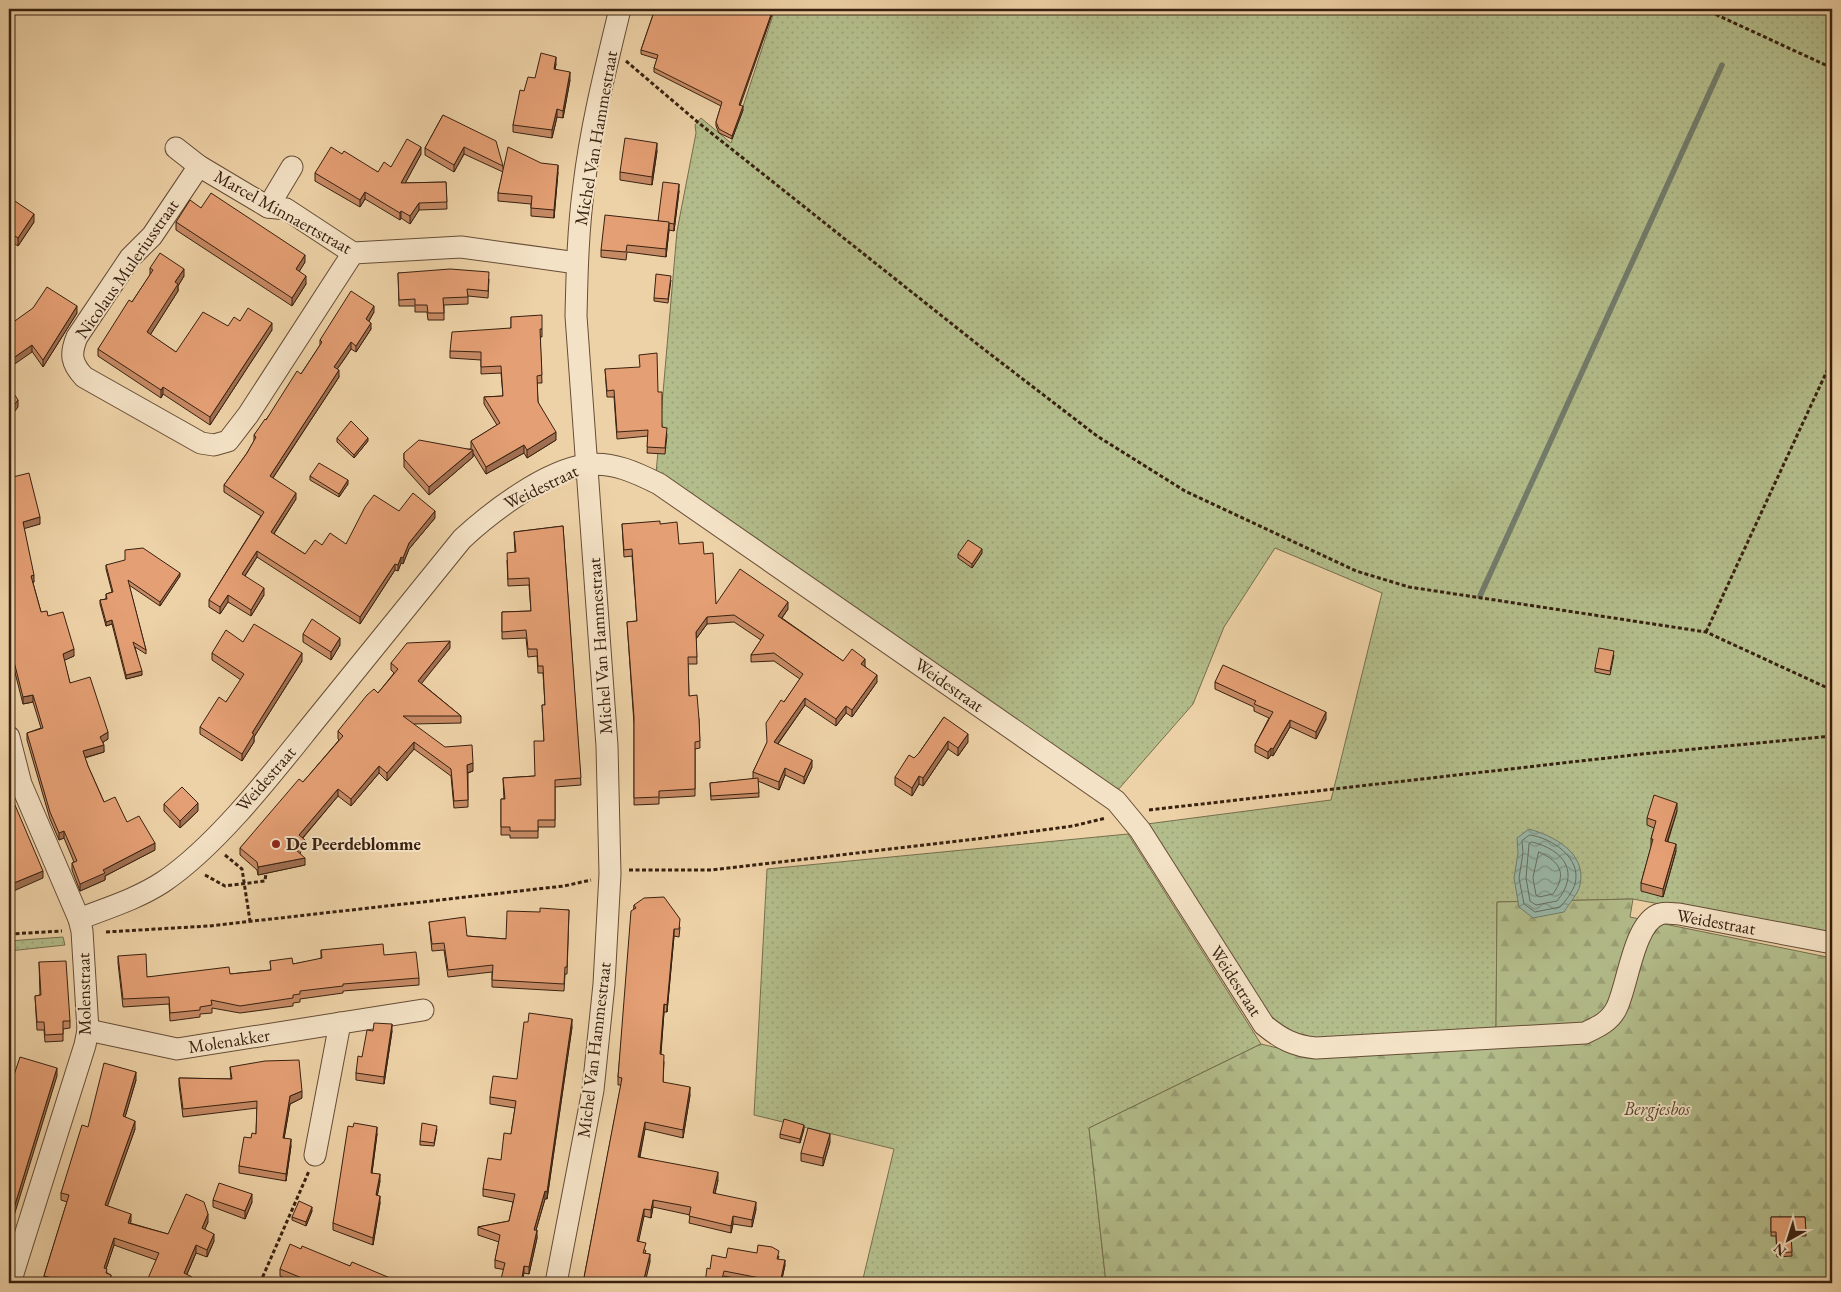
<svg xmlns="http://www.w3.org/2000/svg" width="1841" height="1292" viewBox="0 0 1841 1292" font-family="'EB Garamond',serif">
<defs>
<pattern id="grass-dots" width="8" height="8" patternUnits="userSpaceOnUse" patternTransform="scale(1.25)"><rect width="8" height="8" fill="#b3bd8b"/><path d="M2 2h.1M6 6h.1" fill="none" stroke="#9ba277" stroke-width="1.8" stroke-linecap="round"/></pattern>
<pattern id="forest-firs" width="22" height="20" patternUnits="userSpaceOnUse" patternTransform="scale(1.25)"><rect width="22" height="20" fill="#b3bd8b"/><path d="M5 1l3.5 6h-7zM16 11l3.5 6h-7z" fill="#9ba277"/></pattern>
<pattern id="water-waves" width="16" height="10" patternUnits="userSpaceOnUse" patternTransform="scale(1.25)"><rect width="16" height="10" fill="#99b8a8"/><path d="M0 5q4-4 8 0t8 0" fill="none" stroke="#7e9587"/></pattern>
</defs>
<rect width="100%" height="100%" fill="#eed2a7"/>
<filter id="stains"><feTurbulence type="fractalNoise" baseFrequency=".004" numOctaves="4"/><feColorMatrix values="0 0 0 0 .2 0 0 0 0 .09 0 0 0 0 .02 0 0 0 .5 -.17"/></filter>
<radialGradient id="worn" r=".72"><stop offset=".6" stop-color="#630" stop-opacity="0"/><stop offset="1" stop-color="#630" stop-opacity=".3"/></radialGradient>
<!-- grass -->
<g fill="url(#grass-dots)" stroke="#766f4e">
<polygon points="775,9 1832,9 1832,937 1633,899 1497,902 1496,1031 1305,1039 1286,1030 1270,1015 1147,824 1331,800 1382,593 1275,548 1224,627 1193,704 1117,791 656,474 677,231 696,133 695,125 701,118 731,143"/>
<polygon points="1128,834 1261,1044 1089,1128 1106,1283 862,1283 894,1149 754,1115 767,869"/>
<polygon points="63,937 65,945 9,951 9,941"/>
</g>
<!-- forest -->
<polygon fill="url(#forest-firs)" stroke="#766f4e" points="1633,899 1630,917 1832,958 1832,1283 1106,1283 1089,1128 1261,1044 1315,1057 1496,1031 1497,902"/>
<!-- water -->
<path fill="url(#water-waves)" stroke="#727c6b" d="M1529 829C1554 836 1587 853 1580 885 1578 894 1569 904 1564 912L1533 918 1519 907 1514 878 1518 853 1517 838Z"/>
<g fill="none" stroke-linecap="round" stroke-linejoin="round">
<!-- shore -->
<g stroke="#686c5c" stroke-width="1">
<path d="M1530 835C1552 838 1582 858 1575 884 1573 891 1565 902 1560 907L1535 912 1524 904 1519 878 1523 853 1522 841Z"/>
<path d="M1532 842C1565 850 1580 873 1557 901L1536 905 1530 901 1526 878 1529 844Z"/>
<path d="M1539 852C1561 862 1567 874 1553 894L1539 897 1536 895 1533 878Z"/>
</g>
<!-- stream -->
<polyline stroke="#727c6b" stroke-width="5.5" points="1480,596 1722,65"/>
<!-- minor casing -->
<g stroke="#664d36" stroke-width="23">
<g id="minor">
<polyline points="176,148 199,166 268,207 286,209 353,253 461,247 577,263"/>
<path d="M199 166 152 236 130 258 77 337C70 354 71 363 84 377L201 443 214 445 228 441 248 415 353 253"/>
<polyline points="268,207 292,167"/>
<polyline points="9,737 21,784 79,919 82,931 88,1030 85,1045 10,1283"/>
<path d="M79 919C107 908 137 899 163 882 215 847 269 778 309 728 360 665 411 602 462 539 491 512 545 471 586 465 612 461 637 473 659 484L1116 801 1140 830 1264 1025C1281 1039 1294 1046 1316 1048L1585 1033C1598 1027 1611 1021 1617 1007 1628 984 1634 922 1660 914 1665 912 1674 914 1679 914L1832 943"/>
<polyline points="88,1030 177,1049 423,1010"/>
<polyline points="315,1155 340,1023"/>
<path d="M556 1283 593 1090 604 984 610 874 607 746 576 316C577 272 578 229 584 185 591 126 606 67 620 9"/>
</g>
</g>
<!-- path -->
<g stroke="#382110" stroke-width="3" stroke-dasharray="4 2.5" stroke-linecap="butt">
<polyline points="1704,9 1832,68"/>
<polyline points="626,61 700,124 981,347 1097,436 1185,491 1356,571 1409,587 1706,632 1832,690"/>
<polyline points="1706,632 1832,360"/>
<polyline points="1149,810 1642,754 1832,736"/>
<polyline points="225,855 242,869 250,921"/>
<polyline points="629,870 712,870 984,838 1073,826 1106,818"/>
<polyline points="205,875 225,886 265,881 266,873"/>
<polyline points="106,932 209,926 564,886 591,880"/>
<polyline points="9,934 62,931"/>
<polyline points="260,1283 309,1171"/>
</g>
<!-- minor -->
<use href="#minor" stroke="#f4e2c6" stroke-width="21"/>
</g>
<!-- wall -->
<g fill="#c58964" stroke="#382110">
<polygon points="655,9 740,105 743,110 732,139 719,133 716,126 716,122 721,106 654,72 654,68 657,59 641,54 641,50"/>
<polygon points="556,64 555,69 570,80 563,118 557,117 552,138 513,132 513,125 524,91 535,78"/>
<polygon points="443,115 503,166 503,169 558,172 554,218 531,216 531,204 498,201 498,193 503,172 464,154 454,172 425,155 425,148"/>
<polygon points="657,151 652,185 620,180 620,172"/>
<polygon points="342,154 378,172 421,154 405,183 446,182 447,209 419,210 410,224 401,218 400,220 365,199 360,207 315,181 315,173"/>
<polygon points="679,191 674,231 669,230 666,257 627,252 626,260 601,257 601,250 658,221"/>
<polygon points="9,197 34,222 18,246 9,240"/>
<polygon points="201,208 305,262 299,271 306,284 292,306 176,230 176,222"/>
<polygon points="150,268 184,276 178,286 178,291 150,335 176,352 240,321 272,330 210,425 163,394 161,398 98,356 98,349 132,302 150,275"/>
<polygon points="398,273 489,279 488,298 468,296 468,304 444,305 444,320 428,320 427,312 415,312 415,306 399,306"/>
<polygon points="671,280 668,303 654,301 654,298"/>
<polygon points="374,312 369,321 371,329 356,352 351,349 343,361 337,369 339,377 273,478 296,499 274,534 305,554 322,545 346,544 399,511 435,518 409,549 403,564 401,563 398,571 395,570 360,624 257,557 245,576 264,595 251,616 228,602 220,614 209,607 209,600 261,516 224,492 224,485 247,453 254,441 254,435 301,374 320,345 320,340"/>
<polygon points="77,313 43,367 12,323"/>
<polygon points="511,317 542,329 542,337 540,337 542,383 537,383 538,402 556,440 527,458 524,453 486,474 473,453 473,457 429,495 404,467 404,453 471,449 471,441 497,425 484,404 484,397 503,396 501,373 481,374 481,360 450,358 450,351 511,328"/>
<polygon points="605,369 658,392 662,427 667,434 665,454 647,453 648,436 617,439 614,397 607,397"/>
<polygon points="337,438 368,441 354,458 337,442"/>
<polygon points="9,472 40,524 24,528 34,582 33,583 41,612 48,616 74,656 64,660 70,683 108,739 103,742 104,752 85,758 88,766 104,802 127,822 155,850 105,876 105,880 80,891 72,870 72,863 74,862 64,838 59,840 50,819 27,740 27,733 41,728 33,702 23,704 9,649"/>
<polygon points="310,476 348,484 339,497 310,480"/>
<polygon points="622,524 660,524 679,544 704,554 716,604 788,609 782,618 843,661 865,666 877,682 852,717 846,713 836,726 805,705 778,744 812,767 804,784 785,775 779,790 758,781 759,797 711,800 710,783 753,779 753,772 767,743 784,702 800,679 774,661 751,662 751,655 761,640 734,622 707,624 696,639 697,664 688,664 689,696 699,719 700,748 695,749 695,796 659,798 659,804 634,805 634,724 627,622 637,621 632,556 624,557"/>
<polygon points="563,526 581,785 555,787 555,827 538,827 538,838 510,838 510,835 501,835 501,799 504,799 503,778 535,776 544,741 542,705 545,705 543,673 538,673 537,656 528,657 526,638 502,639 502,612 531,611 529,585 508,586 507,560 515,552 514,532"/>
<polygon points="982,553 972,568 958,558 958,554"/>
<polygon points="106,565 180,576 160,606 129,585 146,650 146,654 135,647 142,675 126,679 112,624 106,626 100,604 100,600 106,599 106,594 112,592 106,569"/>
<polygon points="303,634 340,645 331,660 303,642"/>
<polygon points="243,642 302,661 254,737 254,742 242,761 200,734 200,727 226,702 241,680 212,660 212,653"/>
<polygon points="450,648 421,683 461,716 461,723 413,724 473,771 468,773 468,807 454,808 451,776 414,749 387,781 379,773 351,806 338,796 303,838 305,847 300,853 305,865 258,875 257,870 240,855 240,848 303,782 339,740 338,739 338,731 378,693 394,673 391,670 391,663"/>
<polygon points="1614,655 1610,675 1595,672 1595,668"/>
<polygon points="1215,682 1326,719 1316,739 1290,727 1273,756 1271,755 1268,759 1255,752 1255,745 1269,718 1254,711 1254,707 1215,689"/>
<polygon points="944,717 968,742 958,756 948,749 923,786 919,784 912,796 895,785 895,777 919,753"/>
<polygon points="164,804 198,811 180,828 164,811"/>
<polygon points="1677,811 1668,841 1676,851 1663,897 1641,891 1641,883 1651,847 1651,839 1654,828 1647,825 1647,818"/>
<polygon points="634,905 680,927 679,937 674,936 667,1012 664,1012 661,1054 664,1062 663,1082 690,1095 683,1138 645,1129 640,1157 718,1180 715,1194 756,1209 752,1227 733,1224 731,1233 689,1223 690,1215 653,1207 651,1218 644,1216 638,1242 646,1251 645,1253 650,1262 583,1283 621,1085 618,1085 618,1077"/>
<polygon points="569,910 567,974 565,974 564,991 492,987 492,972 448,977 444,950 432,951 429,922 467,936 506,939 540,912"/>
<polygon points="321,950 384,955 419,978 419,985 343,991 343,993 300,999 300,1002 293,1003 293,1006 240,1013 212,1008 212,1013 200,1014 200,1017 170,1021 169,1004 123,1007 118,963 118,956 147,977 230,974 271,970 270,961 293,964 321,959"/>
<polygon points="39,962 70,1021 70,1028 63,1029 63,1041 45,1042 44,1030 37,1030 35,996 40,995"/>
<polygon points="572,1027 547,1199 545,1199 536,1230 537,1238 529,1274 495,1268 495,1260 499,1242 478,1235 478,1227 509,1221 513,1202 483,1196 483,1189 501,1160 511,1134 515,1108 490,1104 490,1097 517,1079"/>
<polygon points="373,1031 392,1031 384,1084 356,1080 356,1073"/>
<polygon points="230,1067 302,1098 290,1104 284,1138 291,1146 286,1181 239,1173 239,1166 251,1138 256,1134 257,1108 183,1117 179,1085 179,1078 231,1079"/>
<polygon points="136,1080 125,1117 135,1129 107,1206 131,1221 130,1223 168,1234 208,1222 204,1230 214,1241 207,1257 196,1253 187,1274 192,1283 156,1260 114,1245 106,1269 107,1273 111,1275 111,1283 44,1283 44,1276 67,1202 61,1200 61,1193 88,1127"/>
<polygon points="437,1129 434,1146 420,1145 420,1141"/>
<polygon points="804,1129 800,1143 780,1138 780,1134"/>
<polygon points="377,1134 372,1173 380,1181 377,1196 380,1203 373,1245 333,1230 333,1223"/>
<polygon points="830,1142 823,1166 801,1161 801,1153"/>
<polygon points="213,1200 252,1202 245,1219 213,1207"/>
<polygon points="312,1211 306,1226 292,1220 292,1217"/>
<polygon points="1771,1217 1805,1217 1806,1236 1791,1236 1792,1256 1777,1257 1776,1236 1771,1236"/>
<polygon points="301,1249 350,1266 402,1283 296,1283 280,1276 280,1269"/>
<polygon points="779,1256 778,1259 785,1265 781,1283 760,1283 724,1276 722,1283 705,1283 710,1269 726,1258"/>
</g>
<!-- shaded-wall -->
<g fill="#a06f51" stroke="#382110">
<polygon points="773,9 774,9 739,109 739,105"/>
<polygon points="556,57 556,64 554,76 554,69"/>
<polygon points="570,72 570,80 563,118 563,111"/>
<polygon points="743,106 743,110 732,139 732,136"/>
<polygon points="557,109 557,117 552,138 552,130"/>
<polygon points="657,143 657,151 652,185 652,177"/>
<polygon points="421,147 421,154 401,191 401,183"/>
<polygon points="464,147 464,154 454,172 454,165"/>
<polygon points="558,165 558,172 554,218 554,210"/>
<polygon points="679,184 679,191 674,231 674,224"/>
<polygon points="365,192 365,199 360,207 360,200"/>
<polygon points="419,203 419,210 410,224 410,216"/>
<polygon points="401,211 401,218 400,220 400,213"/>
<polygon points="34,214 34,222 18,246 18,238"/>
<polygon points="669,222 669,230 666,257 666,249"/>
<polygon points="305,255 305,262 296,277 296,269"/>
<polygon points="184,269 184,276 178,286 178,291 147,340 147,332 175,282"/>
<polygon points="306,276 306,284 292,306 292,298"/>
<polygon points="77,306 77,313 43,367 43,360"/>
<polygon points="374,306 374,312 366,326 366,319"/>
<polygon points="272,323 272,330 210,425 210,417"/>
<polygon points="371,323 371,329 356,352 356,346"/>
<polygon points="351,342 351,349 334,374 334,367"/>
<polygon points="32,345 32,352 9,368 9,361"/>
<polygon points="339,370 339,377 270,482 270,476"/>
<polygon points="163,387 163,394 161,398 161,390"/>
<polygon points="18,400 18,407 12,415 9,417 9,410"/>
<polygon points="556,432 556,440 527,458 527,450"/>
<polygon points="368,438 368,441 354,458 354,455"/>
<polygon points="524,445 524,453 486,474 486,467"/>
<polygon points="473,450 473,457 429,495 429,487"/>
<polygon points="348,480 348,484 339,497 339,494"/>
<polygon points="296,493 296,499 271,538 271,532"/>
<polygon points="435,511 435,518 409,549 403,564 403,558 409,543"/>
<polygon points="40,517 40,524 23,529 23,522"/>
<polygon points="982,549 982,553 972,568 972,564"/>
<polygon points="257,551 257,557 242,580 242,574"/>
<polygon points="401,557 401,563 398,571 398,565"/>
<polygon points="395,564 395,570 360,624 360,617"/>
<polygon points="180,573 180,576 160,606 160,602"/>
<polygon points="34,575 34,582 31,583 31,576"/>
<polygon points="264,588 264,595 251,616 251,610"/>
<polygon points="228,595 228,602 220,614 220,607"/>
<polygon points="788,602 788,609 778,623 778,616"/>
<polygon points="707,617 707,624 696,639 696,632"/>
<polygon points="112,620 112,624 106,626 106,622"/>
<polygon points="340,638 340,645 331,660 331,652"/>
<polygon points="450,641 450,648 418,688 418,681"/>
<polygon points="74,649 74,656 63,661 63,654"/>
<polygon points="302,653 302,661 254,737 254,742 242,761 242,754 252,733"/>
<polygon points="865,659 865,666 861,671 861,664"/>
<polygon points="142,671 142,675 126,679 126,675"/>
<polygon points="877,675 877,682 852,717 852,710"/>
<polygon points="33,695 33,702 23,704 23,697"/>
<polygon points="805,698 805,705 774,749 774,742"/>
<polygon points="846,706 846,713 836,726 836,719"/>
<polygon points="1326,712 1326,719 1316,739 1316,732"/>
<polygon points="1290,720 1290,727 1273,756 1273,749"/>
<polygon points="108,732 108,739 100,744 100,737"/>
<polygon points="968,734 968,742 958,756 958,748"/>
<polygon points="948,741 948,749 923,786 923,778"/>
<polygon points="414,742 414,749 387,781 387,773"/>
<polygon points="104,745 104,752 83,758 83,751"/>
<polygon points="1271,748 1271,755 1268,759 1268,752"/>
<polygon points="812,760 812,767 804,784 804,777"/>
<polygon points="473,763 473,771 467,773 467,765"/>
<polygon points="379,766 379,773 351,806 351,799"/>
<polygon points="785,768 785,775 779,790 779,782"/>
<polygon points="919,776 919,784 912,796 912,788"/>
<polygon points="338,789 338,796 299,842 299,835"/>
<polygon points="198,803 198,811 180,828 180,821"/>
<polygon points="1677,803 1677,811 1665,848 1665,841"/>
<polygon points="64,831 64,838 59,840 59,833"/>
<polygon points="305,840 305,847 296,858 296,850"/>
<polygon points="155,843 155,850 105,876 105,880 80,891 80,884 103,870"/>
<polygon points="1676,844 1676,851 1663,897 1663,889"/>
<polygon points="305,858 305,865 258,875 258,867"/>
<polygon points="43,871 43,878 9,893 9,885"/>
<polygon points="674,929 674,936 667,1012 667,1005"/>
<polygon points="664,1004 664,1012 660,1062 660,1054"/>
<polygon points="572,1019 572,1027 547,1199 547,1192"/>
<polygon points="392,1024 392,1031 384,1084 384,1077"/>
<polygon points="57,1068 57,1076 9,1232 9,1224"/>
<polygon points="136,1072 136,1080 123,1124 123,1116"/>
<polygon points="690,1087 690,1095 683,1138 683,1130"/>
<polygon points="302,1091 302,1098 290,1104 283,1145 283,1138 290,1096"/>
<polygon points="135,1121 135,1129 105,1213 105,1205"/>
<polygon points="645,1122 645,1129 638,1164 638,1157"/>
<polygon points="804,1125 804,1129 800,1143 800,1139"/>
<polygon points="377,1127 377,1134 371,1180 371,1173"/>
<polygon points="830,1134 830,1142 823,1166 823,1158"/>
<polygon points="291,1139 291,1146 286,1181 286,1174"/>
<polygon points="718,1172 718,1180 713,1201 713,1193"/>
<polygon points="380,1174 380,1181 376,1203 376,1195"/>
<polygon points="545,1191 545,1199 534,1237 534,1230"/>
<polygon points="252,1194 252,1202 245,1219 245,1211"/>
<polygon points="380,1196 380,1203 373,1245 373,1238"/>
<polygon points="653,1200 653,1207 651,1218 651,1210"/>
<polygon points="756,1202 756,1209 752,1227 752,1220"/>
<polygon points="312,1207 312,1211 306,1226 306,1222"/>
<polygon points="644,1209 644,1216 637,1249 637,1241"/>
<polygon points="131,1214 131,1221 128,1230 128,1223"/>
<polygon points="208,1214 208,1222 202,1236 202,1228"/>
<polygon points="733,1216 733,1224 731,1233 731,1226"/>
<polygon points="537,1230 537,1238 529,1274 529,1267"/>
<polygon points="214,1234 214,1241 207,1257 207,1250"/>
<polygon points="114,1238 114,1245 104,1275 104,1268"/>
<polygon points="196,1245 196,1253 184,1281 184,1273"/>
<polygon points="650,1254 650,1262 645,1283 643,1283"/>
<polygon points="785,1260 785,1265 781,1283 780,1283"/>
<polygon points="524,1266 524,1273 522,1283 521,1283"/>
</g>
<!-- building -->
<g fill="#e59f74" stroke="#382110">
<polygon points="655,9 773,9 739,105 743,106 732,136 719,129 716,122 722,102 654,68 658,55 641,50"/>
<polygon points="541,53 556,57 554,69 570,72 563,111 557,109 552,130 513,125 520,90 524,91 528,77 535,78"/>
<polygon points="443,115 496,141 503,166 464,147 454,165 425,148"/>
<polygon points="625,138 657,143 652,177 620,172"/>
<polygon points="407,139 421,147 401,183 446,182 447,202 419,203 410,216 401,211 400,213 365,192 360,200 315,173 331,147 342,154 344,151 378,172 384,162 391,167"/>
<polygon points="508,147 541,163 558,165 554,210 531,208 532,196 498,193"/>
<polygon points="663,182 679,184 674,224 658,221"/>
<polygon points="211,193 305,255 296,269 306,276 292,298 176,222 190,200 201,208"/>
<polygon points="9,197 34,214 18,238 9,232"/>
<polygon points="605,215 669,222 666,249 627,245 626,252 601,250"/>
<polygon points="160,253 184,269 175,282 178,284 147,332 176,352 203,312 228,326 234,317 240,321 248,308 272,323 210,417 163,387 161,390 98,349 129,300 132,302 153,270 150,268"/>
<polygon points="450,269 489,272 488,291 467,289 468,297 443,298 444,313 428,313 427,305 415,305 415,299 399,300 398,273"/>
<polygon points="656,274 671,276 668,299 654,298"/>
<polygon points="47,287 77,306 43,360 32,345 9,361 9,318 12,323 33,308"/>
<polygon points="351,291 374,306 366,319 371,323 356,346 351,342 343,354 334,367 339,370 270,476 296,493 271,532 305,554 315,540 322,545 330,533 346,544 365,507 374,495 399,511 413,493 435,511 409,543 403,558 401,557 398,565 395,564 360,617 257,551 242,574 264,588 251,610 228,595 220,607 209,600 264,512 224,485 247,453 256,437 254,435 265,419 266,420 297,371 301,374 322,342 320,340"/>
<polygon points="542,315 542,329 540,329 542,375 537,376 538,402 556,432 527,450 524,445 486,467 471,441 500,423 484,397 503,396 501,366 481,367 481,352 450,351 452,332 511,328 511,317"/>
<polygon points="657,353 658,392 662,392 662,427 667,428 665,448 647,447 648,430 617,432 614,390 607,391 605,369 640,367 639,355"/>
<polygon points="9,386 18,400 12,408 9,410"/>
<polygon points="351,421 368,438 354,455 337,438"/>
<polygon points="419,440 473,450 429,487 404,459 404,453"/>
<polygon points="319,463 348,480 339,494 310,476"/>
<polygon points="9,472 13,477 29,473 40,517 23,522 34,575 31,576 41,612 47,611 48,616 63,612 74,649 63,654 70,683 90,677 108,732 100,737 104,745 83,751 88,766 104,802 115,797 127,822 139,816 155,843 103,870 105,873 80,884 72,863 77,861 64,831 59,833 50,812 27,733 43,728 33,695 23,697 9,642"/>
<polygon points="660,521 660,524 677,522 679,544 703,542 704,554 713,553 716,604 740,569 788,602 778,616 843,661 852,649 865,659 861,664 877,675 852,710 846,706 836,719 805,698 774,742 812,760 804,777 785,768 779,782 753,772 767,742 766,723 781,700 784,702 803,674 774,653 751,655 764,635 734,615 707,617 696,632 697,657 688,657 689,696 697,695 699,719 700,741 695,742 695,789 659,791 659,797 634,798 634,717 627,622 637,621 632,549 624,550 622,524"/>
<polygon points="563,526 581,778 555,780 555,820 538,820 538,831 510,831 510,827 501,827 501,799 505,799 503,778 535,776 534,741 544,741 542,705 545,705 543,666 538,666 537,649 528,649 526,630 502,632 502,612 531,611 529,578 508,579 507,553 516,552 514,532"/>
<polygon points="968,540 982,549 972,564 958,554"/>
<polygon points="143,548 180,573 160,602 128,580 146,650 133,642 142,671 126,675 112,620 106,622 100,600 107,599 106,594 113,592 106,565 125,560 125,550"/>
<polygon points="312,619 340,638 331,652 303,634"/>
<polygon points="254,624 302,653 252,733 254,734 242,754 200,727 219,697 226,702 244,674 212,653 226,630 243,642"/>
<polygon points="450,641 418,681 461,716 403,716 445,747 472,745 473,763 467,765 468,800 454,801 451,769 414,742 387,773 379,766 351,799 338,789 299,835 305,840 296,850 305,858 258,867 257,862 240,848 299,779 303,782 343,736 338,731 367,695 374,689 378,693 398,669 391,663 407,643"/>
<polygon points="1599,648 1614,651 1610,671 1595,668"/>
<polygon points="1223,665 1326,712 1316,732 1290,720 1273,749 1271,748 1268,752 1255,745 1273,712 1254,704 1256,701 1215,682"/>
<polygon points="944,717 968,734 958,748 948,741 923,778 919,776 912,788 895,777 909,755 914,758 919,753"/>
<polygon points="758,778 759,793 711,796 710,783"/>
<polygon points="182,787 198,803 180,821 164,804"/>
<polygon points="9,791 43,871 9,885"/>
<polygon points="1654,795 1677,803 1665,841 1676,844 1663,889 1641,883 1653,839 1651,839 1656,821 1647,818"/>
<polygon points="664,897 680,919 679,929 674,929 667,1005 664,1004 660,1054 664,1055 663,1082 690,1087 683,1130 645,1122 638,1157 718,1172 713,1193 756,1202 752,1220 733,1216 731,1226 689,1216 691,1207 653,1200 651,1210 644,1209 637,1241 646,1243 643,1253 650,1254 643,1283 583,1283 622,1078 618,1077 631,911 636,908 634,905 644,898"/>
<polygon points="540,908 569,910 567,967 565,967 564,984 492,980 493,965 448,970 444,943 432,944 429,922 465,917 467,936 506,939 507,911 540,912"/>
<polygon points="383,944 384,955 416,952 419,978 343,984 343,986 300,991 300,994 293,995 293,998 240,1006 211,1000 212,1005 200,1007 200,1010 170,1013 169,997 123,999 118,956 146,954 147,977 229,967 230,974 271,970 270,961 292,958 293,964 322,958 321,950"/>
<polygon points="66,961 70,1021 63,1021 63,1034 45,1035 44,1022 37,1022 35,996 41,995 39,962"/>
<polygon points="529,1013 572,1019 547,1192 545,1191 534,1230 537,1230 529,1267 524,1266 521,1283 500,1283 505,1263 495,1260 500,1235 478,1227 509,1221 515,1194 483,1189 488,1158 501,1160 504,1133 511,1134 516,1101 490,1097 493,1076 517,1079 524,1022 528,1022"/>
<polygon points="374,1023 392,1024 384,1077 356,1073 358,1056 362,1057 367,1030 373,1031"/>
<polygon points="20,1057 57,1068 9,1224 9,1084 11,1084"/>
<polygon points="299,1060 302,1091 290,1096 283,1138 291,1139 286,1174 239,1166 244,1137 251,1138 252,1133 256,1134 257,1101 183,1109 179,1078 232,1079 230,1067 265,1061"/>
<polygon points="104,1063 136,1072 123,1116 135,1121 105,1205 131,1214 128,1223 168,1234 186,1194 204,1202 208,1214 202,1228 214,1234 207,1250 196,1245 184,1273 192,1277 189,1283 146,1283 159,1253 114,1238 104,1268 107,1269 106,1273 111,1275 109,1283 51,1283 52,1278 44,1276 69,1195 61,1193 82,1125 88,1127"/>
<polygon points="784,1119 804,1125 800,1139 780,1134"/>
<polygon points="354,1123 377,1127 371,1173 380,1174 376,1195 380,1196 373,1238 333,1223 348,1126 353,1127"/>
<polygon points="422,1123 437,1126 434,1143 420,1141"/>
<polygon points="808,1128 830,1134 823,1158 801,1153"/>
<polygon points="219,1183 252,1194 245,1211 213,1200"/>
<polygon points="299,1201 312,1207 306,1222 292,1217"/>
<polygon points="1771,1217 1805,1217 1806,1232 1791,1232 1792,1252 1777,1253 1776,1232 1771,1232"/>
<polygon points="290,1244 301,1249 302,1246 350,1266 352,1262 402,1283 314,1283 280,1269"/>
<polygon points="758,1245 772,1247 779,1251 777,1259 785,1260 780,1283 764,1283 765,1279 724,1271 721,1283 705,1283 707,1268 710,1269 712,1255 726,1258 728,1248 757,1253"/>
</g>
<!-- markers -->
<circle fill="#8f2418" stroke="#f4e2c6" stroke-width="2" cx="276" cy="844" r="5"/>
<g text-anchor="middle" stroke-width="4" stroke-linejoin="round" paint-order="stroke">
<!-- street labels -->
<g font-size="18" fill="#382110" stroke="#f4e2c6">
<text transform="translate(596 138) rotate(-80)" y="6">Michel Van Hammestraat</text>
<text transform="translate(283 212) rotate(29)" y="6">Marcel Minnaertstraat</text>
<text transform="translate(127 269) rotate(-55)" y="6">Nicolaus Muleriusstraat</text>
<text transform="translate(541 487) rotate(-26)" y="6">Weidestraat</text>
<text transform="translate(600 646) rotate(-94)" y="6">Michel Van Hammestraat</text>
<text transform="translate(949 685) rotate(35)" y="6">Weidestraat</text>
<text transform="translate(266 779) rotate(-49)" y="6">Weidestraat</text>
<text transform="translate(1716 922) rotate(10)" y="6">Weidestraat</text>
<text transform="translate(1236 981) rotate(57)" y="6">Weidestraat</text>
<text transform="translate(84 994) rotate(-91)" y="6">Molenstraat</text>
<text transform="translate(229 1041) rotate(-9)" y="6">Molenakker</text>
<text transform="translate(594 1050) rotate(-83)" y="6">Michel Van Hammestraat</text>
</g>
<!-- poi labels -->
<g font-size="18" font-weight="bold" fill="#382110" stroke="#f4e2c6" text-anchor="start">
<text x="286" y="850">De Peerdeblomme</text>
</g>
<!-- park labels -->
<g font-size="18" font-style="italic" fill="#57482f" stroke="#f4e2c6">
<text x="1657" y="1115">Bergjesbos</text>
</g>
</g>
<!-- margin -->
<rect width="1841" height="1292" fill="none" stroke="#eed2a7" stroke-width="30"/>
<rect x="10" y="10" width="1821" height="1272" fill="none" stroke="#382110" stroke-width="2.5"/>
<rect x="15" y="15" width="1811" height="1262" fill="none" stroke="#382110"/>
<!-- north arrow -->
<g transform="translate(1788 1240) rotate(219)" stroke="#f4e2c6" stroke-width="4" paint-order="stroke">
<path d="M0-4L9 19L0 12L-9 19Z" fill="#382110"/>
<text y="-8" font-size="14" font-weight="bold" text-anchor="middle" fill="#382110">N</text>
</g>
<rect width="100%" height="100%" filter="url(#stains)"/>
<rect width="100%" height="100%" fill="url(#worn)"/>
</svg>
